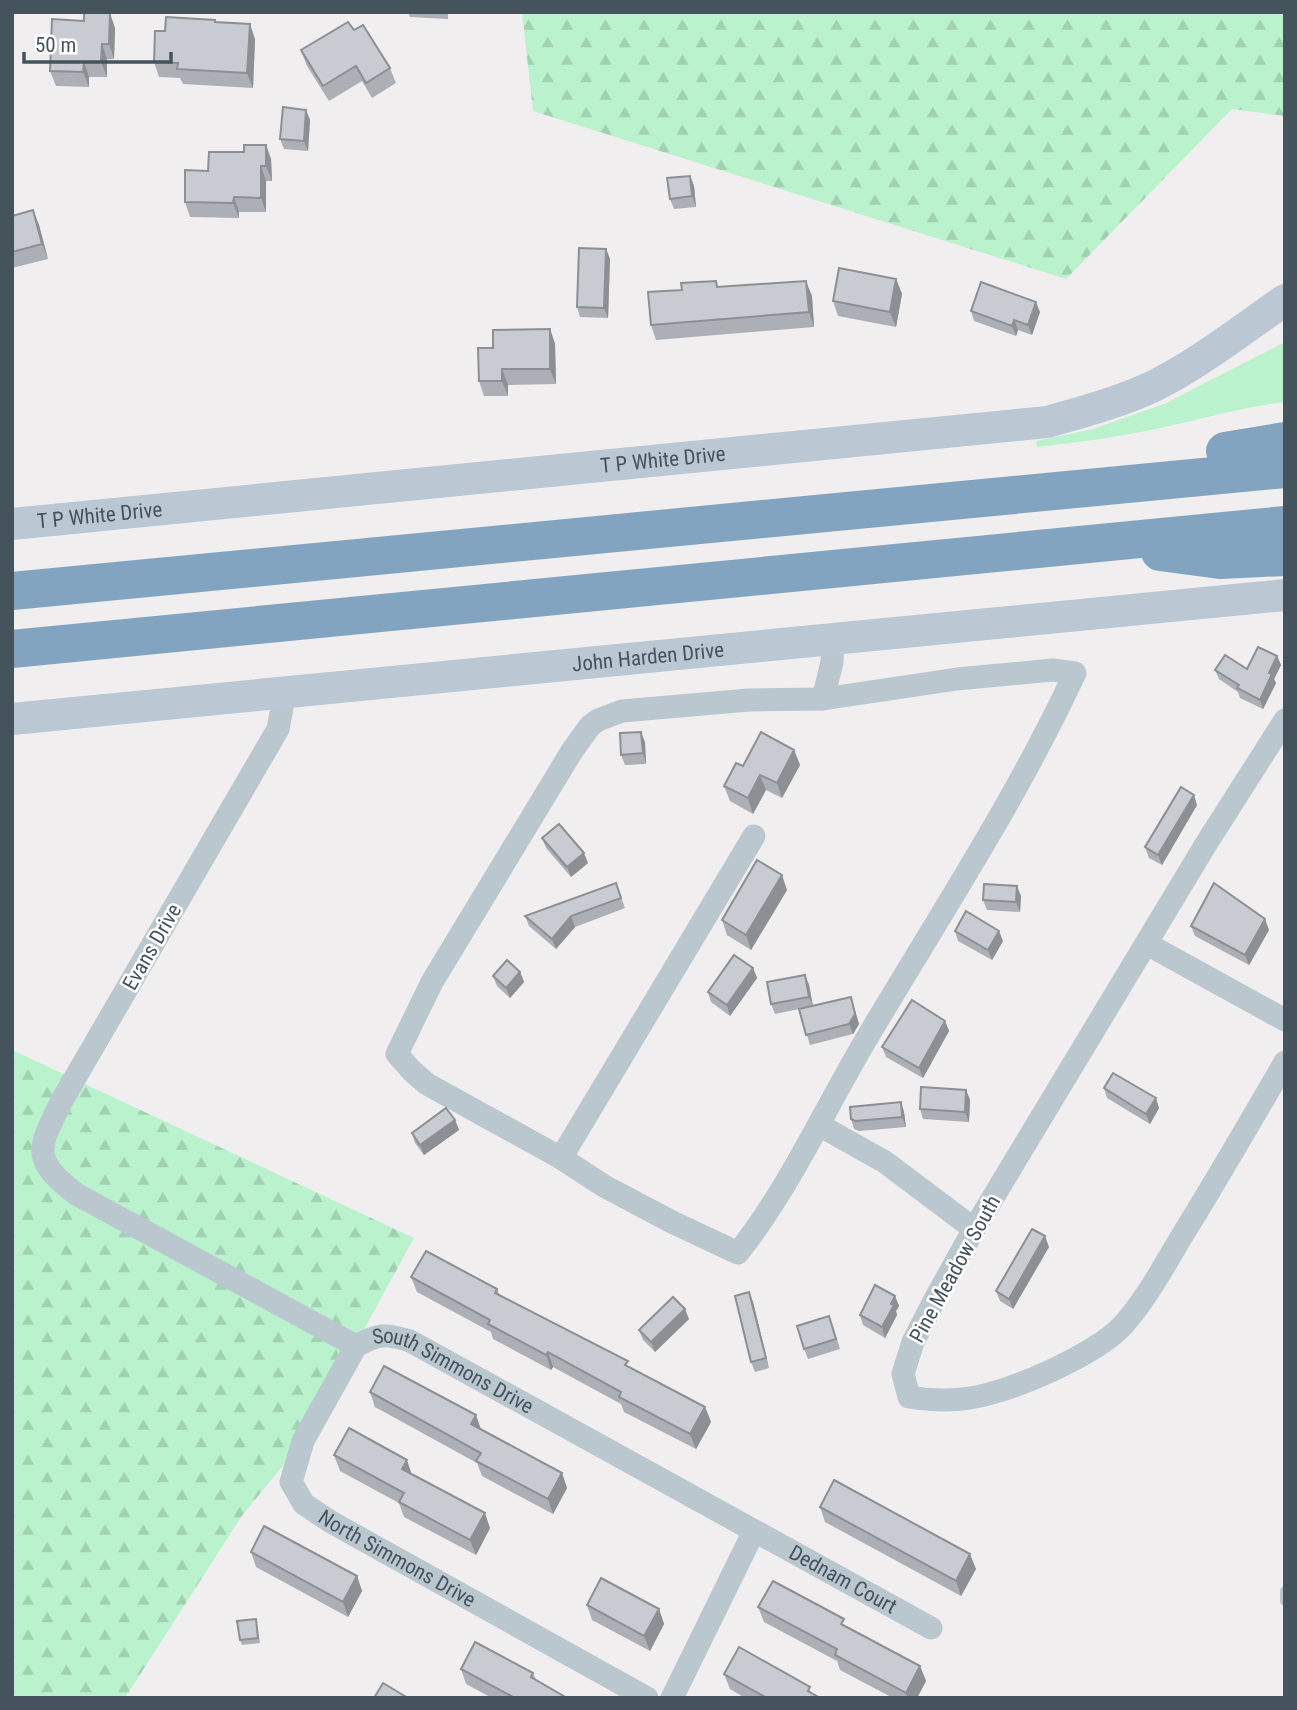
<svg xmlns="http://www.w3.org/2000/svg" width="1297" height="1710" viewBox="0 0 1297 1710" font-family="'Roboto Condensed',sans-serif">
<defs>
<pattern id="forest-firs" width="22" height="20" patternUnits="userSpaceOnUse" patternTransform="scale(1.75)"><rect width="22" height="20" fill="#baf2cd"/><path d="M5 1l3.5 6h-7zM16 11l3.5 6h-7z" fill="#a1d1b2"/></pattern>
</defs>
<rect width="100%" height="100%" fill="#f1eeef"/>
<!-- grass -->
<path fill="#baf2cd" d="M1285 342V402C1248 406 1213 416 1178 424 1132 435 1084 442 1037 447L1036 441 1093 429 1164 404Z"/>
<!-- forest -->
<g fill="url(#forest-firs)">
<polygon points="522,12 1285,12 1285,116 1232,109 1066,279 533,111"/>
<polygon points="12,1050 414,1238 303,1441 241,1517 125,1698 12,1698"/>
</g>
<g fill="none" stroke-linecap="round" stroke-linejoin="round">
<!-- lane -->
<polyline stroke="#bbc7cf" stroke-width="10" points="1285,1591 1285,1601"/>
<!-- street -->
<g stroke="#bbc7cf" stroke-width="23">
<path d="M1053 670 1075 673C1016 800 938 918 867 1038 824 1110 790 1187 738 1253L672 1222 604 1186 561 1158 427 1084 412 1071 397 1054 432 982 572 751 590 726 598 720 622 711 749 700 823 699 957 679Z"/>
<path d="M285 692 278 729 61 1102C38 1149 31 1159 76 1194L356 1346"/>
<polyline points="823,699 832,662 833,639"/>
<path d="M1285 720 1206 844 974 1229 934 1301 913 1342 903 1374 909 1397C927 1400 944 1401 962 1399 1003 1396 1097 1355 1124 1324 1148 1297 1166 1262 1185 1231 1219 1176 1252 1119 1285 1062"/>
<polyline points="1147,944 1285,1020"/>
<polyline points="819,1125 885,1162 974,1229"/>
<polyline points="561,1158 754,836"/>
<path id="s1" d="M356 1346C378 1334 385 1333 410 1341L931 1628"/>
<path id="s2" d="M356 1346 303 1441 291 1482 304 1504 331 1522 647 1698"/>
<polyline points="672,1698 754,1531"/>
</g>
<!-- secondary -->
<g stroke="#bbc8d4" stroke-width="32">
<path id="s3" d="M12 524 1047 422C1083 412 1120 402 1154 386 1200 363 1243 329 1285 300"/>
<path id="s4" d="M12 719 1285 595"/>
</g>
<!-- highway -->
<g stroke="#83a4c1" stroke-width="38">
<polyline points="1225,451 1285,441"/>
<polyline points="1160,552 1220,560 1285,557"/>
<polyline points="12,591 1285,469"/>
<polyline points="12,649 1285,525"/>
</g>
</g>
<!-- wall -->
<g fill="#acafb5">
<polygon points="408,12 448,12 448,19 410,17"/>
<polygon points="215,20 216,22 255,39 253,88 183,84 180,78 159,77 154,62 165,31"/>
<polygon points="115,28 114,59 107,59 107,77 89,77 89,87 56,86 50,71"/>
<polygon points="354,30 390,68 396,83 372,98 362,81 329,101 307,66 301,50"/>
<polygon points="306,110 310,120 308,151 284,149 280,139"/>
<polygon points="266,145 271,159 272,181 266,181 266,212 239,212 239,218 190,217 185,202 208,171 244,152"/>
<polygon points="690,176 694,186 696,207 674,209 670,199"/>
<polygon points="33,210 39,225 48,259 12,268 12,216"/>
<polygon points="606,249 610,259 608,318 580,317 577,307"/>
<polygon points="896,279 902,294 896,327 838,316 833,301"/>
<polygon points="716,281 718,287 812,296 814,327 656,340 651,325 682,290"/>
<polygon points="971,311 1040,312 1032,335 1018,330 1016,336 974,321"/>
<polygon points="550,329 555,344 556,384 508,385 508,396 484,396 479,381 493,348"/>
<polygon points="1277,656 1281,665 1274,679 1276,683 1263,709 1240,698 1238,692 1219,679 1215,670 1247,669"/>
<polygon points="645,742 646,764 625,765 621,755"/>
<polygon points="794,750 800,765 782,798 766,790 753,814 730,801 724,786 743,766"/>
<polygon points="1197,805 1162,865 1149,858 1145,847"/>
<polygon points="542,838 588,863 571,877 546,848"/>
<polygon points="616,883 625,908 575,927 556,949 529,926 525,916"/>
<polygon points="787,890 751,950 727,935 722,920"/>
<polygon points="1021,896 1020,912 987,910 983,900"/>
<polygon points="1191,926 1269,930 1249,965 1195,936"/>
<polygon points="955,931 1003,941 992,960 958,941"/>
<polygon points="753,968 757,978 730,1016 711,1002 708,992"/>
<polygon points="520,972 524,982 510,998 497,986 493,976"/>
<polygon points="805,975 809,985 813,1006 851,997 859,1024 853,1034 810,1045 799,1009 775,1014 771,1004"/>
<polygon points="945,1021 949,1031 923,1078 886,1057 882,1047"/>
<polygon points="1104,1088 1159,1108 1150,1124 1107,1098"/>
<polygon points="966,1090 970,1100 969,1122 923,1119 920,1109"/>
<polygon points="901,1102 904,1112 906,1127 859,1131 854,1129 851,1119"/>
<polygon points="455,1120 459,1130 424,1155 415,1143 412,1133"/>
<polygon points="1049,1247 1013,1309 1000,1301 996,1291"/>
<polygon points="411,1277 497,1289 500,1296 630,1368 705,1407 711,1422 696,1449 624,1412 621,1404 553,1367 551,1370 493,1339 491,1332 417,1292"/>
<polygon points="749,1292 753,1302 769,1368 755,1372 751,1362"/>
<polygon points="895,1296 899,1306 896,1311 897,1315 885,1338 863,1325 860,1315"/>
<polygon points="689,1319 655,1352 643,1340 639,1330"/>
<polygon points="833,1326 840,1349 808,1359 804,1349"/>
<polygon points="370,1392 476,1415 481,1430 562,1473 567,1488 553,1514 482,1476 477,1463 375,1407"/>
<polygon points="334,1455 412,1474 490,1528 476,1555 404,1517 399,1503 340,1471"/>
<polygon points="820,1507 976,1569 961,1596 825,1522"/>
<polygon points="251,1552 357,1576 362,1591 348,1617 256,1567"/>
<polygon points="587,1605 659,1609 664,1624 650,1651 592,1620"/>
<polygon points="758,1607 847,1627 920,1666 926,1681 917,1698 893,1698 840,1670 837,1661 764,1622"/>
<polygon points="257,1624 260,1643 242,1645 240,1640"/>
<polygon points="461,1669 533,1673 536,1680 567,1698 492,1698 466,1684"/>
<polygon points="724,1674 813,1694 820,1698 745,1698 730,1689"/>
</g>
<!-- shaded-wall -->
<g fill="#8c8f93">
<polygon points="110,13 115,28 114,59 109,44"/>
<polygon points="250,24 255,39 253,88 247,73"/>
<polygon points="102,44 107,59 107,77 101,62"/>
<polygon points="84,62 89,77 89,87 83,72"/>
<polygon points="306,110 310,120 308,151 304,141"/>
<polygon points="266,145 271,159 272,181 266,166"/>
<polygon points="261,166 266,181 266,212 261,198"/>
<polygon points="690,176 694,186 696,207 692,196"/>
<polygon points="234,197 239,212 239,218 233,203"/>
<polygon points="33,210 39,225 48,259 42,244"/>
<polygon points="606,249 610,259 608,318 604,308"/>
<polygon points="896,279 902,294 896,327 890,312"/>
<polygon points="806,281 812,296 814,327 809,312"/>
<polygon points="1036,302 1040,312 1032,335 1028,325"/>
<polygon points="1014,320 1018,330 1016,336 1012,326"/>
<polygon points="550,329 555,344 556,384 550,369"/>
<polygon points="502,369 508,385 508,396 502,381"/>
<polygon points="1277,656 1281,665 1274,679 1276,683 1263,709 1260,700 1269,673"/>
<polygon points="641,732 645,742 646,764 643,753"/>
<polygon points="794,750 800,765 782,798 777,783"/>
<polygon points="760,775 766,790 753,814 748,798"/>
<polygon points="1194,795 1197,805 1162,865 1158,855"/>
<polygon points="584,853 588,863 571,877 567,867"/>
<polygon points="782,875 787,890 751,950 746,935"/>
<polygon points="1017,886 1021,896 1020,912 1016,902"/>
<polygon points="571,916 575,927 556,949 552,939"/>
<polygon points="1265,919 1269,930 1249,965 1245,955"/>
<polygon points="999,931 1003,941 992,960 988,950"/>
<polygon points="753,968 757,978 730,1016 727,1005"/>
<polygon points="520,972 524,982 510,998 506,988"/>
<polygon points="805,975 809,985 813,1007 809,997"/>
<polygon points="851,997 859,1024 853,1034 849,1024"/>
<polygon points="945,1021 949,1031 923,1078 919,1068"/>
<polygon points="966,1090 970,1100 969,1122 965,1112"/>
<polygon points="1156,1098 1159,1108 1150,1124 1146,1114"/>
<polygon points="901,1102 904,1112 906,1127 902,1117"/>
<polygon points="455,1120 459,1130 424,1155 420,1145"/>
<polygon points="1045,1236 1049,1247 1013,1309 1009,1299"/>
<polygon points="749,1292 753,1302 769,1368 766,1358"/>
<polygon points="895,1296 899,1306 896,1311 897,1315 885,1338 882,1327 891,1304"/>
<polygon points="685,1309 689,1319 655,1352 651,1342"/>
<polygon points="548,1352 553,1367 551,1370 546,1355"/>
<polygon points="705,1407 711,1422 696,1449 690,1434"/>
<polygon points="476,1415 481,1430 471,1424"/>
<polygon points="407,1460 412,1475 402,1469"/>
<polygon points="562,1473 567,1488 553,1514 548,1499"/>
<polygon points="485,1513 490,1528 476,1555 470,1540"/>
<polygon points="970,1554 976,1569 961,1596 956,1581"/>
<polygon points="357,1576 362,1591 348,1617 343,1602"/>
<polygon points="659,1609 664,1624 650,1651 644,1636"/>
<polygon points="920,1666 926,1681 917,1698 908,1698 906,1693"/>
</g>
<!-- building -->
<g fill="#c8ccd2" stroke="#8c8f93" stroke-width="2">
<polygon points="84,12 110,13 109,44 102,44 101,62 84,62 83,72 50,71 52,19 84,21"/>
<polygon points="166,17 215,20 215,22 250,24 247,73 177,69 178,63 154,62 155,31 165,31"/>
<polygon points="348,22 354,30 363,25 390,68 366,83 356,66 323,86 301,50"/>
<polygon points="283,107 306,110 304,141 280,139"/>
<polygon points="244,145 266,145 266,166 261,166 261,198 234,197 233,203 185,202 185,170 208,171 209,152 244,152"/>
<polygon points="690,176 692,196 670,199 667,178"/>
<polygon points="33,210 42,244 12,252 12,216"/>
<polygon points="579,248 606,249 604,308 577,307"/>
<polygon points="839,268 896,279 890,312 833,301"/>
<polygon points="716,281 717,287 806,281 809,312 651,325 648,292 682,290 681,283"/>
<polygon points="981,282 1036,302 1028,325 1014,320 1012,326 971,311"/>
<polygon points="550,329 550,369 502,369 502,381 479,381 478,348 493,348 493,330"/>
<polygon points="1258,647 1277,656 1269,673 1272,674 1260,700 1237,688 1239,685 1215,670 1225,655 1247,669"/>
<polygon points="641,732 643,753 621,755 620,733"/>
<polygon points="761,732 794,750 777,783 760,775 748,798 724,786 736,763 743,766"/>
<polygon points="1181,787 1194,795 1158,855 1145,847"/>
<polygon points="559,824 584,853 567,867 542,838"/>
<polygon points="757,860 782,875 746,935 722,920"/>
<polygon points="616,883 621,898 571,916 552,939 525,916"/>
<polygon points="1214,883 1265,919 1245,955 1191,926"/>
<polygon points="984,884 1017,886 1016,902 983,900"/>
<polygon points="966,911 999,931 988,950 955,931"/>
<polygon points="734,955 753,968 727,1005 708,992"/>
<polygon points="507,960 520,972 506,988 493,976"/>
<polygon points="805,975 809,997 771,1004 767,982"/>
<polygon points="851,997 855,1014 849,1024 806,1035 799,1009"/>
<polygon points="912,1000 945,1021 919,1068 882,1047"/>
<polygon points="1113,1073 1156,1098 1146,1114 1104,1088"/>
<polygon points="921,1087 966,1090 965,1112 920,1109"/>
<polygon points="901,1102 902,1117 855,1121 851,1119 850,1107"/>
<polygon points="446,1108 455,1120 420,1145 412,1133"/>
<polygon points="1032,1229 1045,1236 1009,1299 996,1291"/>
<polygon points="426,1251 497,1289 495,1293 628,1361 625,1365 705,1407 690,1434 619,1397 621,1392 548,1352 546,1355 488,1324 490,1320 411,1277"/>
<polygon points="875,1285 895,1296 891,1304 894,1305 882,1327 860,1315"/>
<polygon points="749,1292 766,1358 751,1362 735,1296"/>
<polygon points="673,1297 685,1309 651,1342 639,1330"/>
<polygon points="829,1316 836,1339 804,1349 797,1326"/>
<polygon points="384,1366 476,1415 471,1424 562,1473 548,1499 476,1461 481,1453 370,1392"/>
<polygon points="349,1428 407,1460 402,1469 485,1513 470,1540 399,1502 404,1493 334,1455"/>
<polygon points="834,1480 970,1554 956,1581 820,1507"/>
<polygon points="264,1526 357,1576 343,1602 251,1552"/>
<polygon points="601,1578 659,1609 644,1636 587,1605"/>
<polygon points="773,1581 844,1619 841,1624 920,1666 906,1693 835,1655 837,1649 758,1607"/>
<polygon points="256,1619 258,1638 240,1640 237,1621"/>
<polygon points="475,1642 533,1673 531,1677 567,1698 515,1698 461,1669"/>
<polygon points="739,1647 810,1687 808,1691 820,1698 767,1698 724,1674"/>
<polygon points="383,1683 408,1698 374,1698"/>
</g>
<g text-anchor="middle" stroke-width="5" stroke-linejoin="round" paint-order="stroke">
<!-- street labels -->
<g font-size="21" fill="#45535d" stroke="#fff">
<text dy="7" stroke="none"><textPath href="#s3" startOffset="654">T P White Drive</textPath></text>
<text dy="7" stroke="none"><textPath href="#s3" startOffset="88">T P White Drive</textPath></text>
<text dy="7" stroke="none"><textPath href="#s4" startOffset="639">John Harden Drive</textPath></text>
<text transform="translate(152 947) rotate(-60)" y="7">Evans Drive</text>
<text transform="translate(955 1269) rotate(-61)" y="7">Pine Meadow South</text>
<text dy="7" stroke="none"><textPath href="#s1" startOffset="107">South Simmons Drive</textPath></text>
<text dy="7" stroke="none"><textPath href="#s2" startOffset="285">North Simmons Drive</textPath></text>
<text dy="7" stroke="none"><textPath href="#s1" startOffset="551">Dednam Court</textPath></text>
</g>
</g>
<!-- border -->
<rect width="1297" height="1710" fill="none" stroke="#45535d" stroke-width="28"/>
<!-- scale -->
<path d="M24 52v10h147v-10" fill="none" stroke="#45535d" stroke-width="3.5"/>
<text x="35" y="52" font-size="21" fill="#45535d" stroke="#ffffff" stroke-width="5" paint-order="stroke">50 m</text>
</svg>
